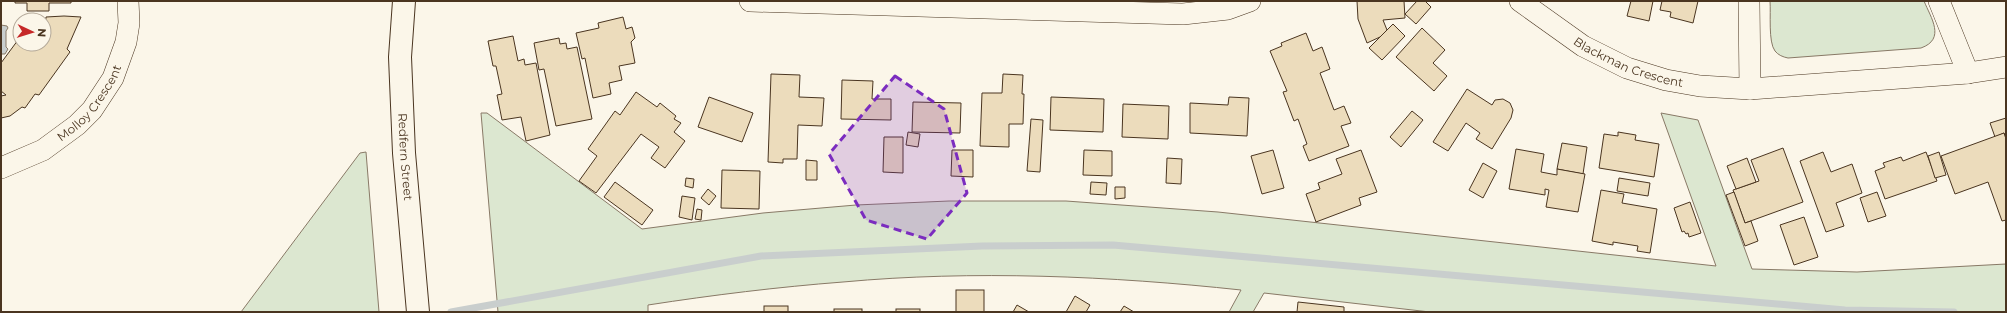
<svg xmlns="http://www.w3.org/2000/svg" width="2007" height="313" viewBox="0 0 2007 313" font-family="Montserrat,sans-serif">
<rect width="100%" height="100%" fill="#fbf6e9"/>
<!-- green -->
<g fill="#dce7d0" stroke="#887966">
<path d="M1770 1H1924C1931 18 1946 39 1921 48L1788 58C1783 57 1778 55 1775 51 1768 42 1771 13 1770 1Z"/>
<path d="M481 113H487L642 229 763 213 856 205 949 201H1066L1218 212 1716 266 1661 113 1698 120 1752 269 1857 272 2006 264V312H1430L1264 293 1253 312H1229L1241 290C1111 276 973 270 843 282 778 287 713 295 648 305V312H498Z"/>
<polygon points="366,152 379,312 241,312 360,153"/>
</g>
<!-- water -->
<polygon fill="#c9cecd" stroke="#887966" points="1,25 7,26 8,28 6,31 6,47 8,49 5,54 1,54"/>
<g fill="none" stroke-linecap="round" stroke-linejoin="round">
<!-- stream -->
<polyline stroke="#c9cecd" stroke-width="7" points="451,312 761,256 982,246 1113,245 1845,310 1954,312"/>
</g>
<!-- building -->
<g fill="#ecdcbc" stroke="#4a3520">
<polygon points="15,1 71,1 71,3 49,3 49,11 27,11 27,3 15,3"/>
<polygon points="1357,1 1404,1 1405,18 1383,20 1387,30 1380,37 1367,43 1358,19"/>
<polygon points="1417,1 1425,1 1431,7 1416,24 1405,14"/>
<polygon points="1631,1 1653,1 1649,21 1627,16"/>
<polygon points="1662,1 1698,1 1693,23 1670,17 1671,12 1660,10"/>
<polygon points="64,16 81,17 67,49 70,52 39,95 35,94 25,108 22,107 10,116 1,118 1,96 6,95 1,91 1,63 18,40 20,44 28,47 30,44 44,44 46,17"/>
<polygon points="623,17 626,29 632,27 635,38 631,42 635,63 619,66 622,80 609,83 611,94 593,98 585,58 582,59 576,33 599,28 598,23"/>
<polygon points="1393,24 1405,36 1382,60 1369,48"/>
<polygon points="1422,28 1445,50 1433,63 1447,76 1434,91 1396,57"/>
<polygon points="1306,33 1313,51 1322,47 1330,69 1320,73 1334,110 1344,106 1351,123 1341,126 1349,146 1309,161 1303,146 1307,144 1298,119 1294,121 1283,92 1287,91 1270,51 1282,46 1281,43"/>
<polygon points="513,36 518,61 524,59 525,65 536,63 550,135 526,141 521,117 502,120 497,95 502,94 496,66 493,66 488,41"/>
<polygon points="559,38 560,44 566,43 567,49 577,47 592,119 556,126 544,69 539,70 534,43"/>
<polygon points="771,74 800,75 799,97 824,98 822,126 798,125 797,159 783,159 783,163 768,162"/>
<polygon points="1003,74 1023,75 1022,94 1024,94 1023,124 1009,124 1009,147 980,146 982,93 1002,93"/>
<polygon points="842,80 873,81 872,99 891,99 891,120 841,119"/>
<polygon points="1467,89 1492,105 1495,100 1503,99 1510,103 1513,110 1511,118 1492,149 1476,139 1480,133 1466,123 1448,151 1433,142"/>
<polygon points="636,92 657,107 660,103 676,116 674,119 681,123 674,132 685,141 665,168 651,158 659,147 641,134 596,193 579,181 597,156 588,149 615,111 620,115"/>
<polygon points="709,97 753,113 742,142 698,127"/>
<polygon points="1051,97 1104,99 1103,132 1050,130"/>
<polygon points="1229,97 1249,98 1247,136 1190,133 1190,103 1228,105"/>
<polygon points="913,102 961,103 960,133 912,132"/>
<polygon points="1123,104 1169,106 1168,139 1122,137"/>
<polygon points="1412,111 1423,120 1401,147 1390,137"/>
<polygon points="2006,118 2006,139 2004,133 1995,137 1990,123"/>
<polygon points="1031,119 1043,120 1040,172 1027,171"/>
<polygon points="908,132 920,134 918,147 906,145"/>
<polygon points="1618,132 1636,135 1635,140 1659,144 1654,177 1599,168 1604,134 1618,136"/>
<polygon points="2004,133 2006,139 2006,220 2002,221 1988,182 1955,194 1941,156"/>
<polygon points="884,137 903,137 903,173 883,172"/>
<polygon points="1562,143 1587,147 1583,174 1557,169"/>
<polygon points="1783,148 1803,202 1745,223 1733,190 1759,181 1751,160"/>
<polygon points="1516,149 1544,154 1541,172 1557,175 1557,169 1585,174 1578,212 1546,207 1549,190 1545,189 1545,195 1509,189"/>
<polygon points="952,150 973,150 973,177 951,176"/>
<polygon points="1084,150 1112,151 1112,176 1083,175"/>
<polygon points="1273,150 1284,188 1262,194 1251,156"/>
<polygon points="1361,150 1377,192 1359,198 1361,205 1316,222 1306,194 1320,189 1318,183 1342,174 1336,159"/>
<polygon points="1823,152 1831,172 1852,164 1862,193 1836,203 1844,226 1826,232 1800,161"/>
<polygon points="1926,152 1937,181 1885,199 1875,171 1885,167 1883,163 1901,157 1903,161"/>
<polygon points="1939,152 1946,175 1935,178 1928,156"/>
<polygon points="1167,158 1182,159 1181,184 1166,183"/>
<polygon points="1747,158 1756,182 1736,189 1727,166"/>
<polygon points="806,160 817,161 817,180 806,180"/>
<polygon points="1483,163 1497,171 1483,198 1469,190"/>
<polygon points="722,170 760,171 759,209 721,208"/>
<polygon points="686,178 694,179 693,188 685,186"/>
<polygon points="1619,178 1650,183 1648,196 1617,191"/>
<polygon points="615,182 653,210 642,225 604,197"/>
<polygon points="1091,182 1107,183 1106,195 1090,194"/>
<polygon points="1115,187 1125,187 1125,198 1115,199"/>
<polygon points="708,189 716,196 709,205 701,198"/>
<polygon points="1601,190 1624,194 1622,203 1657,209 1650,253 1637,251 1638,246 1613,242 1613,245 1592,241"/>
<polygon points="1734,192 1745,223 1751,221 1758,241 1745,246 1726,195"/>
<polygon points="1877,192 1886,216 1868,222 1860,198"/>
<polygon points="682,196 695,198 692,220 679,217"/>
<polygon points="1690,202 1701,233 1689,237 1688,233 1686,234 1684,231 1682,232 1674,208"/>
<polygon points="697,209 702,210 701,220 695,219"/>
<polygon points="1804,217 1818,257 1794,265 1780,225"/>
<rect x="956" y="290" width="28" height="22"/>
<polygon points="1075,296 1090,305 1086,312 1066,312"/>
<polygon points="1298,302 1344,307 1344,312 1297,312"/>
<polygon points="1017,305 1029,312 1013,312"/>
<rect x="764" y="306" width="24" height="6"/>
<polygon points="1124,306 1134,312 1120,312"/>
<rect x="834" y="309" width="28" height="3"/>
<rect x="896" y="309" width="24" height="3"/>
</g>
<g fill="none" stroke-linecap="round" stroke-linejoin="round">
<!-- street casing -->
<g stroke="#4a3520" stroke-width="22">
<g id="street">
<polyline points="750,1 1183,14 1228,9 1250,1"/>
<path id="s1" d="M1520 1 1583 46 1627 68 1666 80 1700 86 1750 89 1968 73 2006 67"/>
<polyline points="1749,1 1750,89"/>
<polyline points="1939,1 1968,73"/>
<path id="s2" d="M1 168 43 150 77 125 92 110 113 78 126 42 129 23 128 1"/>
</g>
</g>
<!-- secondary casing -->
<g stroke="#4a3520" stroke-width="24">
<g id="secondary">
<path id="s3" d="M404 1 400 57 404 153 418 312"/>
</g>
</g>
<!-- street -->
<use href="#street" stroke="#fbf6e9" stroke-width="21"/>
<!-- secondary -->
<use href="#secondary" stroke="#fbf6e9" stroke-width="22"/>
</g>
<!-- marked area -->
<path fill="#7b2cbf" fill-opacity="0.2" stroke="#7b2cbf" stroke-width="3" stroke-dasharray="8 5" stroke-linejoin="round" d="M895 76 944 109 967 193 927 239 866 220 829 154Z"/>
<g text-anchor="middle" stroke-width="3" stroke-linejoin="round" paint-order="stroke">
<!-- street labels -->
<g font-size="12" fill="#4a3520" stroke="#fbf6e9">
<text dy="4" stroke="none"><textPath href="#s1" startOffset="126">Blackman Crescent</textPath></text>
<text dy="4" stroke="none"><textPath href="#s2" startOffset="113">Molloy Crescent</textPath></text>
<text dy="4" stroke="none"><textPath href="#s3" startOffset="156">Redfern Street</textPath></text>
</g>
</g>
<!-- border -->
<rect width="2007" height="313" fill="none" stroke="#4a3520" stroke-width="4"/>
<!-- north arrow -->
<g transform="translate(32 32) rotate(94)"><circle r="19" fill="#fbf6e9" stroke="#b4a999"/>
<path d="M0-3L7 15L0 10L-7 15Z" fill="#c62828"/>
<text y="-6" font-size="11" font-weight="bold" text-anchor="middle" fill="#4a3520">N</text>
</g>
</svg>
